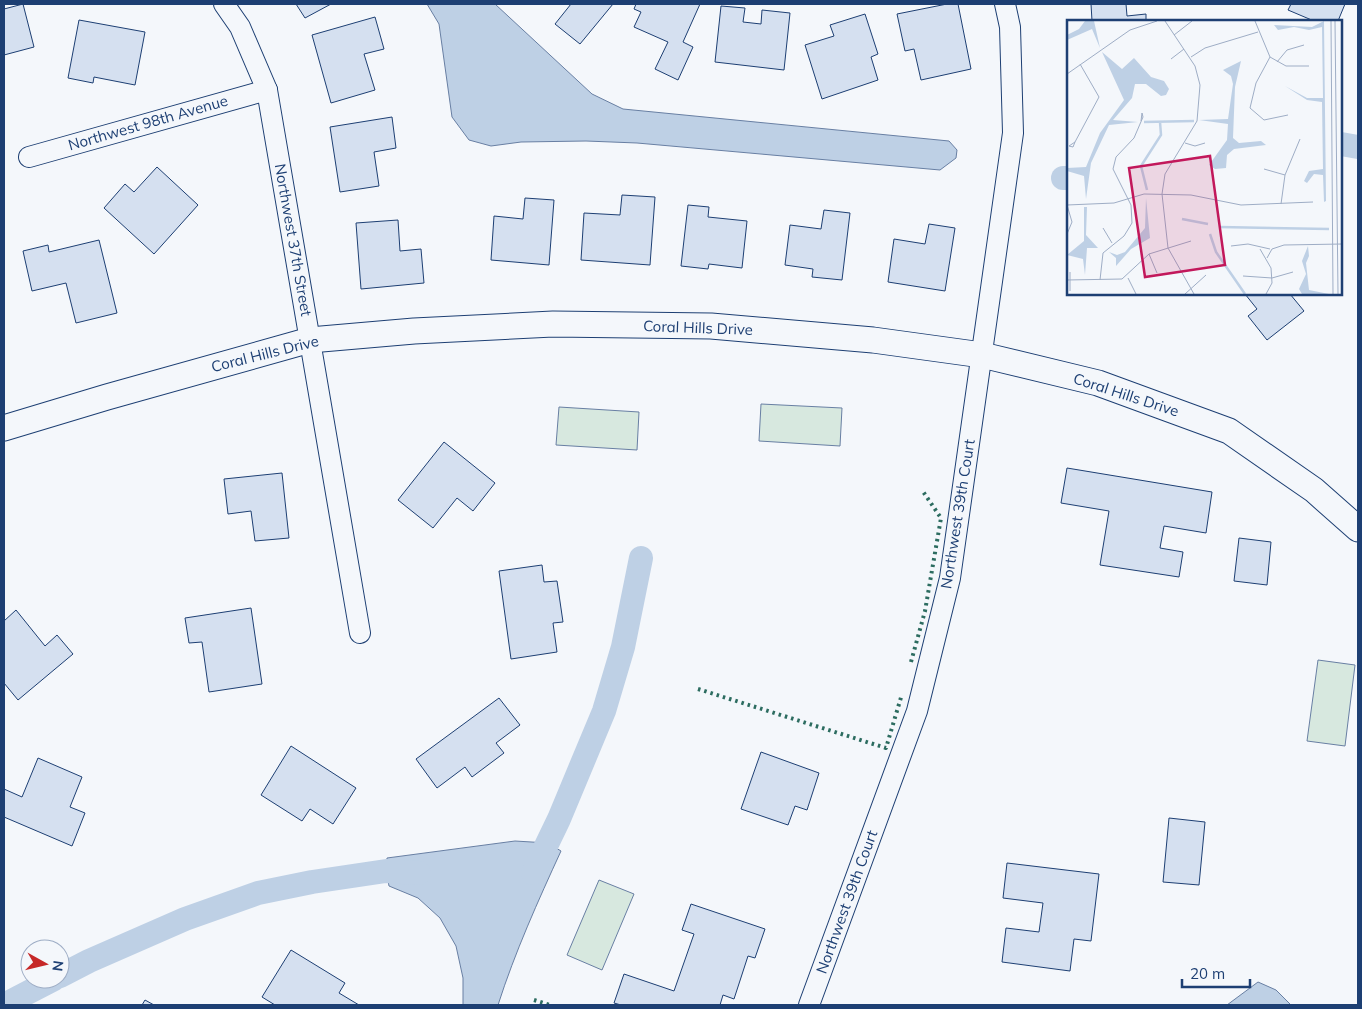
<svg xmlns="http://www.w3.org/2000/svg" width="1362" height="1009" viewBox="0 0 1362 1009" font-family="Mulish,sans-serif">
<rect width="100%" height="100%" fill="#f4f7fb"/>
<!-- green -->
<g fill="#d7e8df" stroke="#687fa3">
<polygon points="761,404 842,408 840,446 759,441"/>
<polygon points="559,407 639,412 637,450 556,445"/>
<polygon points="1318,660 1355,665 1345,746 1307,741"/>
<polygon points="599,880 634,894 602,970 567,955"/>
</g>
<!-- water -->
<g fill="#bed0e5" stroke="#687fa3">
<polygon points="427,4 495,4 592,94 623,109 949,141 957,150 956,158 940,170 637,143 586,141 521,142 491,146 469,140 452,117 439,24"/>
<path d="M515 841 548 843 561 851C538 901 515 952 498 1005H463V978L456 946 440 918 418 898 389 886 386 871 387 858Z"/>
<polygon points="1258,982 1276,990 1291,1005 1227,1005"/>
</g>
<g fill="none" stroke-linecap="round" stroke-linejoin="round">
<!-- canal -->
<g stroke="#bed0e5" stroke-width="24">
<polyline points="1341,144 1358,147"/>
<polyline points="1063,178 1068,178"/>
<polyline points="533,873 559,819 604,711 623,647 641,558"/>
<polyline points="60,976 89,961 185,919 258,893 312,882 386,871 419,873"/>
<polyline points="4,1005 54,979"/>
</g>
</g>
<!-- building -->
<g fill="#d5e0f0" stroke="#1d3f73">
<polygon points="23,4 34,47 4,55 4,9"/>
<polygon points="296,4 331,4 305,18"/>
<polygon points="571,4 613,4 580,44 555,24"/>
<polygon points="636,4 700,4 683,42 693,47 678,80 655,69 668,42 634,27 641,12 634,9"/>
<polygon points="947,4 958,4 971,69 921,80 914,49 905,51 897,14"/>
<polygon points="1091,4 1126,4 1127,16 1146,14 1146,21 1092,21"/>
<polygon points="1291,4 1345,4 1338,21 1314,21 1288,10"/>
<polygon points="721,6 745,8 743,22 761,24 762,10 790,13 784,70 715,62"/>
<polygon points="865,14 878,54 871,57 878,80 822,99 805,45 834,36 830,25"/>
<polygon points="375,17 384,49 364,54 375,90 331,103 312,35"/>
<polygon points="79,20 145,32 135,85 94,77 93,83 68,78"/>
<polygon points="392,117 396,148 374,152 379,186 340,192 330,127"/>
<polygon points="157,167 198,205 154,254 104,208 125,184 134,192"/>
<polygon points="622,195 655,197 650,265 581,260 584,213 620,215"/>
<polygon points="525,198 554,200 549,265 491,260 494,216 523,219"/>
<polygon points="688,205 709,207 708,217 747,221 742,268 709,264 708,269 681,266"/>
<polygon points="824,210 850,213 842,280 812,277 813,269 785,265 790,225 821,229"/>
<polygon points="398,220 400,251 421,249 424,283 361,289 356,223"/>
<polygon points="929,224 955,228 945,291 888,282 894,239 925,244"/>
<polygon points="99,240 117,313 76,323 66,283 32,291 23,251 48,245 49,252"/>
<polygon points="1245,294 1290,294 1304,311 1267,340 1248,316 1257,309"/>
<polygon points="444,442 495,483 473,511 457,498 433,528 398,500"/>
<polygon points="1067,468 1212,492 1206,533 1164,526 1160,548 1183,552 1179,577 1100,565 1109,511 1061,503"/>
<polygon points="282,473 289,538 255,541 251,511 228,514 224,479"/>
<polygon points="1239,538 1271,542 1267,585 1234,581"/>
<polygon points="542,565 544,582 557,581 563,622 553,623 557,652 511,659 499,571"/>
<polygon points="251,608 262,684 209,692 202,642 189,643 185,618"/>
<polygon points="16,610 45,646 57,635 73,654 18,700 4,683 4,621"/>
<polygon points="499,698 520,725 496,743 504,753 472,777 465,767 437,788 416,759"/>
<polygon points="291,746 356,788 333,824 310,809 302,821 261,795"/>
<polygon points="761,752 819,773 807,810 795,806 788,825 741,809"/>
<polygon points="38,758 82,777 70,807 85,813 72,846 4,817 4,789 22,797"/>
<polygon points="1169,818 1205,822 1199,885 1163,882"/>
<polygon points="1007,863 1099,874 1091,941 1074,939 1070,971 1002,962 1006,928 1039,932 1043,903 1003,898"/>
<polygon points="691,904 765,929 755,958 748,956 734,999 723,995 720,1005 621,1005 614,1003 624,974 674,991 694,934 682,930"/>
<polygon points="291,950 345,983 339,993 359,1005 275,1005 262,997"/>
<polygon points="145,1000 154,1005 142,1005"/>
</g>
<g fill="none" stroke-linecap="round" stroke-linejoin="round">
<!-- minor casing -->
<g stroke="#1d3f73" stroke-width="22">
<g id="minor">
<polyline points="224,4 240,27 267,90 360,633"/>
<polyline points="29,157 267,90"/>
<polyline points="809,1005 917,711 950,578 1013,133 1010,27 1005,4"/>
</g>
</g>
<!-- tertiary casing -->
<g stroke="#1d3f73" stroke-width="27">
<polyline id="tertiary" points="4,428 107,397 310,340 414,331 553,324 711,326 873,340 982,355 1098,383 1229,431 1314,490 1358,529"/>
</g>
<!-- minor -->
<use href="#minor" stroke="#f4f7fb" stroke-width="20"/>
<!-- tertiary -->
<use href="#tertiary" stroke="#f4f7fb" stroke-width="25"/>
<!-- hedge -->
<g stroke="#2c6c60" stroke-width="4" stroke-dasharray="2.5 4" stroke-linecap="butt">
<polyline points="911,662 925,611 941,518 922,490"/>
<polyline points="698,689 886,748 902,694"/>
<polyline points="534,1000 550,1005"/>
</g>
</g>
<g text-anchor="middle" stroke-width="4" stroke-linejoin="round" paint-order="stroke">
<!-- street labels -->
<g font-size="15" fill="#1d3f73" stroke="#f4f7fb">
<text transform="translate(148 123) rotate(-16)" y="5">Northwest 98th Avenue</text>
<text transform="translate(293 240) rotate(80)" y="5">Northwest 37th Street</text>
<text transform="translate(698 328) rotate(2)" y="5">Coral Hills Drive</text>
<text transform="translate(265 354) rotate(-14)" y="5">Coral Hills Drive</text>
<text transform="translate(1126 395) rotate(18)" y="5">Coral Hills Drive</text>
<text transform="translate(958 514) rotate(-81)" y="5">Northwest 39th Court</text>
<text transform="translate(847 902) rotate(-70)" y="5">Northwest 39th Court</text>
</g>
</g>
<!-- overview -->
<g transform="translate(1067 20)">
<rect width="275" height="275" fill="#f4f7fb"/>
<path d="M18 1H27L33 28 25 9 0 20V15L12 9ZM257 1 259 181 257 182 256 155 247 154 240 163 237 161 242 151 256 149 255 82 240 80 218 66 240 78H256L255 7 242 10 227 7 211 10 207 5 245 7ZM35 32 55 49 67 38 84 57 97 61 102 69 99 75 94 76 79 64H68L65 78 46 100 71 102 42 105 24 143 19 179 17 156 0 151V148L19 147 33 113 57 80ZM174 41 168 67 166 118 172 123 194 121 199 125 167 129 160 135 159 148 148 149 142 145 160 120 161 104 132 100 161 99 166 64 164 56 156 50ZM79 178 83 218 64 229 49 246V238L42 232 50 235 58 232 78 208ZM17 187H20L19 215 31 228H20L18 255 16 239 0 235 17 221ZM241 226 242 236 239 243 242 270 262 274H235L232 269 239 254 235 241Z" fill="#bed0e5"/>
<path fill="none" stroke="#bed0e5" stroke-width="2.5" d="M77 102 127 101M80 170 74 146 94 115 93 102M115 199 141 204M153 207 262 209M143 214 149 232 178 274"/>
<path fill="none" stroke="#9eadc5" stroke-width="1" d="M98 1 128 46 133 65 130 101 98 154 95 174 101 228 127 274M188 1 203 37 219 46H242M264 1 266 274M268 1 271 274M107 15 125 1M124 37 138 28 191 12M203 37 189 63 183 88 197 100 221 95M104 39 117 29M210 42 220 30 237 25M0 54 63 10 90 1M8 122 6 127 2 126 8 122 32 77 13 44M118 123 128 126 138 123M197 149 218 155M214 184 218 155 233 119M0 185 47 183 77 174 124 175 174 185 246 182M36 208 45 223M0 214 5 202 0 185M164 226 181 224 203 229M193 229 204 248 205 263 199 274M82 234 90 253M200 238 205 229 217 225 275 224M176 256 205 258 226 252M61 258 69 274M0 260 55 259 82 234 124 221M33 260 36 233 57 216 65 203 64 185 46 149 49 137 67 118 76 97 75 93 74 101M3 271V252M118 274 139 255"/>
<path fill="#c2185b" fill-opacity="0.15" stroke="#c2185b" stroke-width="2.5" d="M143 136 158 245 78 257 62 148Z"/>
<rect width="275" height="275" fill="none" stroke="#1d3f73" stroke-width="2.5"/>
</g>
<!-- border -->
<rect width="1362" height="1009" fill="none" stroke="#1d3f73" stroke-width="10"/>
<!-- north arrow -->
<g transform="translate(45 964) rotate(98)"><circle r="24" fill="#f4f7fb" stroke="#9eadc5"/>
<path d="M0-4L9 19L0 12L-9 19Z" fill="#c62828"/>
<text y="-8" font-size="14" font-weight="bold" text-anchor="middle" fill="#1d3f73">N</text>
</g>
<!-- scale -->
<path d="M1182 979v8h68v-8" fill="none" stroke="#1d3f73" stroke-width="2.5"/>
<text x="1190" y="979" font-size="15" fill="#1d3f73" stroke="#f4f7fb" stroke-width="4" paint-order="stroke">20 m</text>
</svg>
